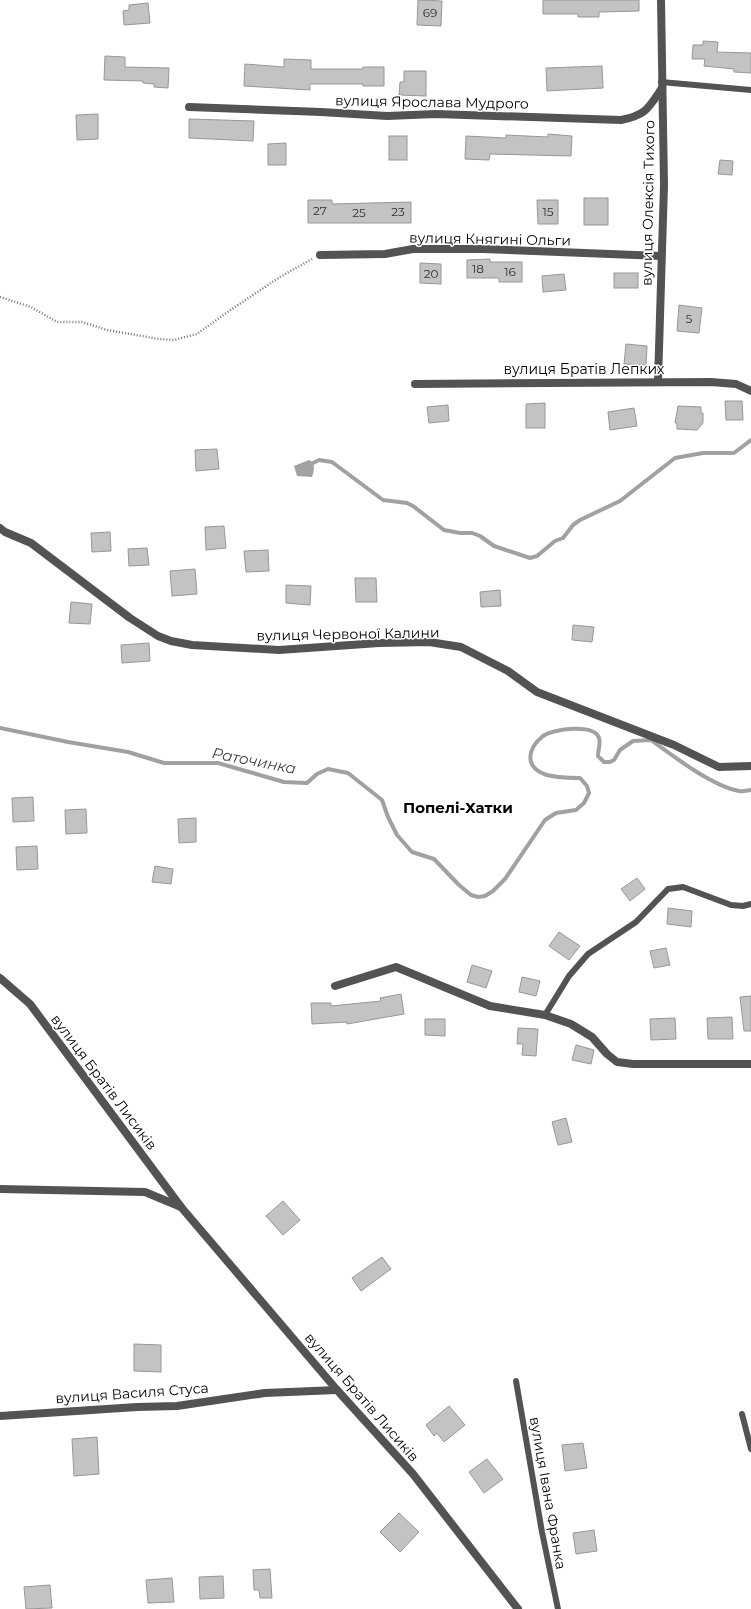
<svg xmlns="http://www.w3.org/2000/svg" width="751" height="1609" viewBox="0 0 751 1609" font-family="Montserrat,sans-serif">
<rect width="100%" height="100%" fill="#fff"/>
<!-- water -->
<path fill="#a1a1a1" d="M309 460C316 463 314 471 312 477L297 476 294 466Z"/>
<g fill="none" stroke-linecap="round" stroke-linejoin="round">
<!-- stream -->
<g stroke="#a1a1a1" stroke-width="4">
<polyline points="313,463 319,460 332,462 383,500 407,503 413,506 444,530 460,533 472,533 480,536 494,546 530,558 537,556 555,541 563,538 573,525 580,520 620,501 675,458 703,453 734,453 751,440"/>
<path d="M0 728 68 742 128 752 164 763H218L284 782 307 783 317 774 328 769 348 773 382 800 388 817 397 835 412 852 434 859 459 885 471 895 478 897 485 896 493 891 505 879 545 820 556 813 576 810 584 803 589 793 587 786 580 778C569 778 555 778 544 774 524 766 528 748 543 736 553 729 594 723 599 738 601 744 598 749 598 756L604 762H610L614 760 620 750 633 741 651 740C673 756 712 786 739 791 742 792 747 790 751 790"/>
</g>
</g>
<!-- building -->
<g fill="#c3c3c3" stroke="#979797">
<polygon points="418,0 442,1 441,26 417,25"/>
<polygon points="543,0 639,0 639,11 599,12 599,17 578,17 578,14 543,14"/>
<polygon points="148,3 150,23 124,25 123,11 129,10 129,5"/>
<polygon points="703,41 718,42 717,52 751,53 751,73 734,72 734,69 704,66 705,59 692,59 693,45 703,45"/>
<polygon points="105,56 125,57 125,67 169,68 168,88 154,87 154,84 143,83 143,81 104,80"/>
<polygon points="284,59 311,60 311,69 363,69 363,67 384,67 384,86 363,86 363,84 310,84 310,90 244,86 245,64 284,67"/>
<polygon points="602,66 603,88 547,91 546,68"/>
<polygon points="404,71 426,71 426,96 399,95 400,82 404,82"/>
<polygon points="98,114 98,139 77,140 76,115"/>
<polygon points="189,119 254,121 253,141 189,138"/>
<polygon points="548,134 572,136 571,156 490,154 489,160 465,159 466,136 506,138 506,135 548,137"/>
<rect x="389" y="136" width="18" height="24"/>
<polygon points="286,143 286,165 268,165 268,144"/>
<polygon points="720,160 733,161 732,175 718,174"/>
<rect x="584" y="198" width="24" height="27"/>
<polygon points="308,200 332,200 332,204 411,202 411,223 308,223"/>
<polygon points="537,200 558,200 558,224 538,224"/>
<polygon points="490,259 490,262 522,262 522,282 499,282 499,278 467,278 467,260"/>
<polygon points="420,263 441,264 441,284 420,283"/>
<rect x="614" y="273" width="24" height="15"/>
<polygon points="564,274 566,290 543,292 542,276"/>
<polygon points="679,305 702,308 699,333 677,331"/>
<polygon points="626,344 647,346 646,365 624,364"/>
<polygon points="725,401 742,401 743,420 726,420"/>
<polygon points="545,403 545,428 526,428 526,404"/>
<polygon points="448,405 449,421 429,423 427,407"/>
<polygon points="678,406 701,407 701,413 703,413 703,423 697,430 677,429 677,423 675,423"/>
<polygon points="634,408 637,426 610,430 608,412"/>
<polygon points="217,449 219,469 196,471 195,450"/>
<polygon points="224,526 226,548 206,550 205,527"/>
<polygon points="110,532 111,551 92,552 91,533"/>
<polygon points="147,548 149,565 129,566 128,549"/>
<polygon points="268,550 269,571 246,572 244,551"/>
<polygon points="195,569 197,594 172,596 170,571"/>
<polygon points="355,578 376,578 377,602 356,602"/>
<polygon points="286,585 311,586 310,605 286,603"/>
<polygon points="500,590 501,606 481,607 480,592"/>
<polygon points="71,602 92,604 90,624 69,623"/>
<polygon points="573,625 594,627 592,642 572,640"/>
<polygon points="149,643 150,661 122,663 121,645"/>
<polygon points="33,797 34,821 13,822 12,798"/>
<polygon points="86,809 87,833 66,834 65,810"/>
<polygon points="196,818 196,842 179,843 178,819"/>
<polygon points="37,846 38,869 17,870 16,847"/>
<polygon points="155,866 173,869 171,884 152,882"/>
<polygon points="637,878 645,889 630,901 621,889"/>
<polygon points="668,908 692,911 691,927 667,924"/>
<polygon points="559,932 580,946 569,960 549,946"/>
<polygon points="666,948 670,965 654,968 650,951"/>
<polygon points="472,965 492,971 486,988 467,982"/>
<polygon points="522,977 540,981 536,996 519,992"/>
<polygon points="401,994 404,1014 347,1024 347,1022 312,1024 311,1003 331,1003 331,1006 381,1001 380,998"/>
<polygon points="751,996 751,1031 744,1031 740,997"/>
<polygon points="732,1017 733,1039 708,1039 707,1018"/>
<polygon points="675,1018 676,1039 651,1040 650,1019"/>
<polygon points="425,1019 445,1019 445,1036 425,1035"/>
<polygon points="518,1028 538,1029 536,1056 522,1055 523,1044 517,1044"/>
<polygon points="576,1045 594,1050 591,1064 572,1060"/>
<polygon points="566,1118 572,1142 558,1145 552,1122"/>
<polygon points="283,1201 300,1220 283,1235 266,1216"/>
<polygon points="382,1257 391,1269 361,1291 352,1278"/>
<polygon points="134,1344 161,1345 161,1372 134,1371"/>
<polygon points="449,1406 465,1425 444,1442 437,1433 434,1436 426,1425"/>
<polygon points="97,1437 99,1474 74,1476 72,1439"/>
<polygon points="583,1443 587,1468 565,1471 562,1445"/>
<polygon points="487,1459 503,1479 484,1493 469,1472"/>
<polygon points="399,1513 419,1532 400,1552 380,1532"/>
<polygon points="594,1530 597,1551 576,1554 573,1533"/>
<polygon points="270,1569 272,1598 260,1598 259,1590 254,1590 253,1570"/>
<polygon points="223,1576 224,1598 200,1599 199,1577"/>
<polygon points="172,1578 174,1602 148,1603 146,1580"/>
<polygon points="50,1585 52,1608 26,1609 24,1587"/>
</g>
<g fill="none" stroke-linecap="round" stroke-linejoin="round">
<!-- path -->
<polyline stroke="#757575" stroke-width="2.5" stroke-dasharray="1 2" stroke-linecap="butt" points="0,297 31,307 57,322 82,322 107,330 159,339 174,340 197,334 229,311 280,277 312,259"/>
<!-- service -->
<g stroke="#535353" stroke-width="6">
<polyline points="661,82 751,90"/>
<polyline points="545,1015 569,976 588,954 636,922 668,889 683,887 731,905 743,906 751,904"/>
<polyline points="516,1381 542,1532 558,1609"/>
<polyline points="742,1414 751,1449"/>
</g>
<!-- minor -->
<g stroke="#535353" stroke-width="8">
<path d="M189 107 321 112 387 116 436 114 621 120C646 115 648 109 662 88"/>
<polyline points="320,255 385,254 413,249 483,249 661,256"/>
<polyline points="658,382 664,185 661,0"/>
<polyline points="415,384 711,382 736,384 751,391"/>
<polyline points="0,528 5,532 31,543 130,618 158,636 171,641 192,645 279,650 379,643 429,642 461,647 508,671 537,692 674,745 719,767 751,766"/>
<polyline points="0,978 30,1004 181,1207"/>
<polyline points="335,986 396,967 490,1006 545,1015 571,1024 592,1037 607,1054 617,1062 633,1064 751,1064"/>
<polyline points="0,1189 145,1192 181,1207 337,1390 413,1474 518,1609"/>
<polyline points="0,1416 137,1407 177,1406 265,1393 337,1390"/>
</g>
</g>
<g text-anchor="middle" stroke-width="3" stroke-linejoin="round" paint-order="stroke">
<!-- number labels -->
<g font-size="12" fill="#313131">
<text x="430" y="17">69</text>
<text x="320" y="215">27</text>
<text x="398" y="216">23</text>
<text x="548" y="216">15</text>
<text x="359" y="217">25</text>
<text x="478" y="273">18</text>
<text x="510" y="276">16</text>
<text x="431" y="278">20</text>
<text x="689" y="323">5</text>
</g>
<!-- street labels -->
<g font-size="14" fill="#000" stroke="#fff">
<text transform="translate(432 102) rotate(1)" y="5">вулиця Ярослава Мудрого</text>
<text transform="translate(648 203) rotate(-89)" y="5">вулиця Олексія Тихого</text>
<text transform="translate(490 239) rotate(1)" y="5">вулиця Княгині Ольги</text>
<text x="584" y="374">вулиця Братів Лепких</text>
<text transform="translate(348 634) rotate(-1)" y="5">вулиця Червоної Калини</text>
<text transform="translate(104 1082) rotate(53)" y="5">вулиця Братів Лисиків</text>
<text transform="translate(132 1393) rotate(-4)" y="5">вулиця Василя Стуса</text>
<text transform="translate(362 1397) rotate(49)" y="5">вулиця Братів Лисиків</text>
<text transform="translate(548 1493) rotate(80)" y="5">вулиця Івана Франка</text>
</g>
<!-- water labels -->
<g font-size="15" font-style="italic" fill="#424242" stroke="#fff">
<text transform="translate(254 761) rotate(11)" y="5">Раточинка</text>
</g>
<!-- neighbourhood labels -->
<g font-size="15" font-weight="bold" fill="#000" stroke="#fff">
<text x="458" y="813">Попелі-Хатки</text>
</g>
</g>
</svg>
